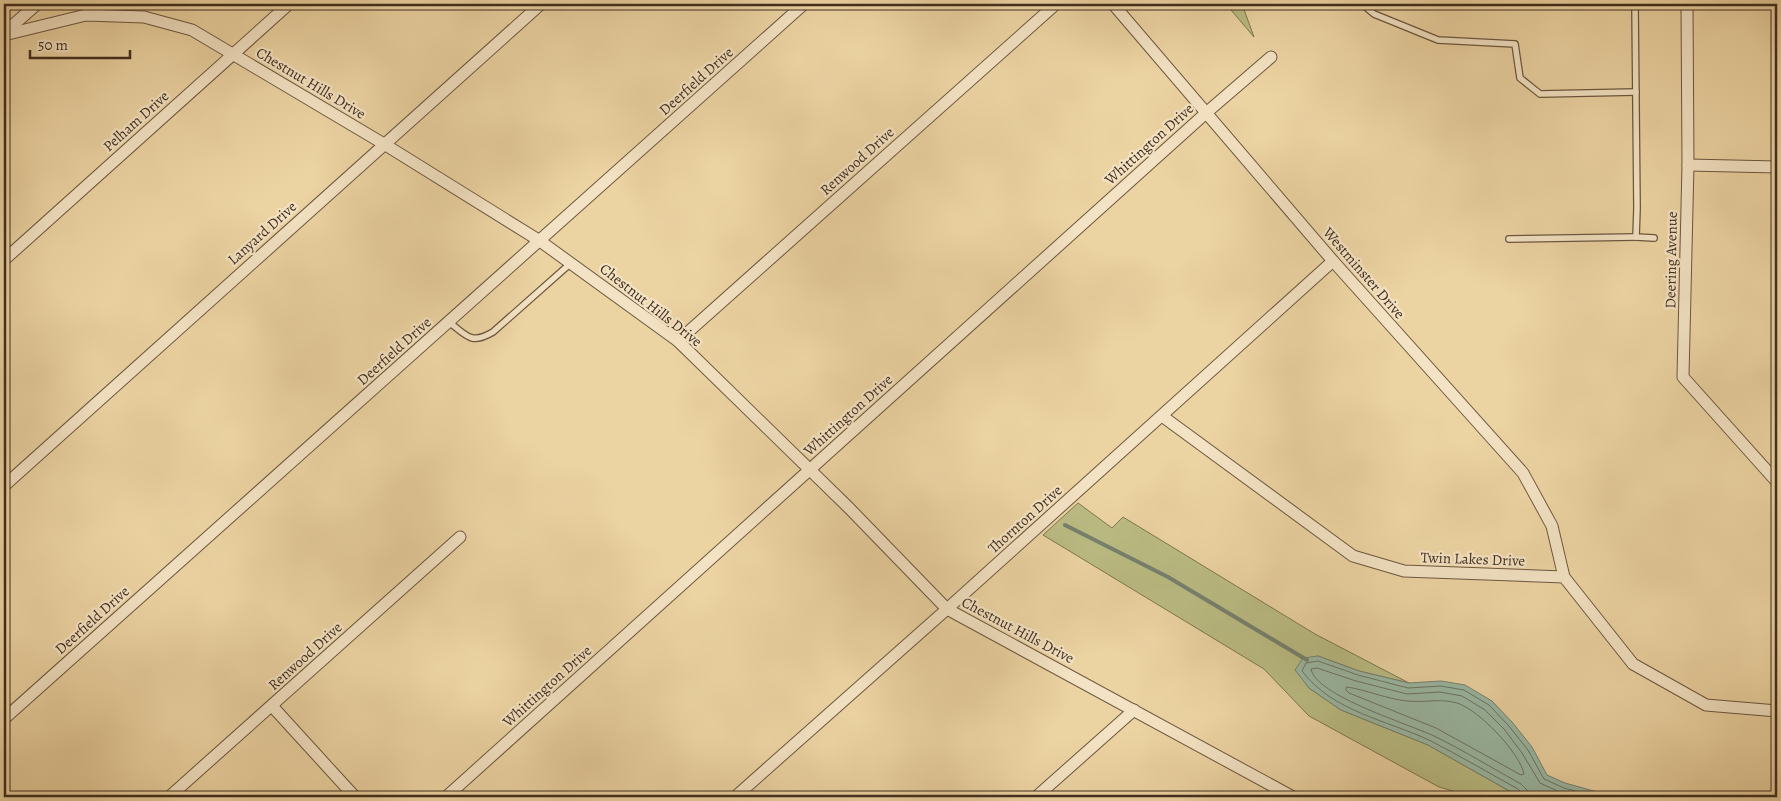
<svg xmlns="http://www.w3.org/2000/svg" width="1781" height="801" viewBox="0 0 1781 801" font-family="Alegreya,serif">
<rect width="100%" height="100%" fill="#ecd3a2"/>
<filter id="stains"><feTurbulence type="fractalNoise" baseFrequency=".004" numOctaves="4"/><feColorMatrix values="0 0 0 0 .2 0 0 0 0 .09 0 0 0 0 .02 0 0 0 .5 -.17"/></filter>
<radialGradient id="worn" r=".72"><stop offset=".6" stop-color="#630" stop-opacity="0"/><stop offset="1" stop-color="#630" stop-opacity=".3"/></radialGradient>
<!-- green -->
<g fill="#babc83" stroke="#7e7551">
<polygon points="1226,4 1242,4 1254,37"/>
<polygon points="1078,503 1112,528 1123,517 1315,634 1409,683 1359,671 1318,656 1296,670 1309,688 1341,710 1428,745 1520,797 1474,797 1439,787 1309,716 1264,669 1043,535"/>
</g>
<!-- water -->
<polygon fill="#99b8a4" stroke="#76816f" points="1318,656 1359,671 1409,683 1441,681 1465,685 1492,701 1512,722 1532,747 1547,775 1565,783 1615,797 1520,797 1428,745 1341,710 1309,688 1295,670 1303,658"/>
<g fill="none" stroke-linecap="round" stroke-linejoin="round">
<!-- shore -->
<g stroke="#6d7362" stroke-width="1">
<path d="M1347 687C1367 690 1387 699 1407 701 1424 703 1440 698 1457 703 1478 709 1520 753 1524 774L1521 775 1436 728 1349 693 1346 690Z"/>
<path d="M1522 797V793L1518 789C1489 773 1460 756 1431 741 1387 720 1333 712 1302 671L1306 663 1318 661 1358 675 1408 688 1441 686 1464 690 1489 705 1508 725 1528 750 1544 779 1564 788 1597 797"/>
<path d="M1529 797 1527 790 1521 784C1492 768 1463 750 1434 736 1409 724 1316 696 1311 669L1317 668 1356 681 1407 694 1440 692 1462 696 1485 710 1504 729 1522 753 1540 783 1562 793 1575 797"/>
</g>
<!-- stream -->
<polyline stroke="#76816f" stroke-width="4" points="1065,525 1168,577 1307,660"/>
<!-- lane casing -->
<g stroke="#6c5740" stroke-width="8">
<g id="lane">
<polyline points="1362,4 1374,14 1438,40 1515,44 1520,78 1540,94 1636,92"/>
<polyline points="1635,4 1637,208 1636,237 1654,238"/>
<polyline points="1509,239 1636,237"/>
<path d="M449 322C467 336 471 345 493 332L571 263"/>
</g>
</g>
<!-- street casing -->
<g stroke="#6c5740" stroke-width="13">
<g id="street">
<polyline points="1113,4 1333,261 1523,473 1552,526 1564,577"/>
<polyline points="1687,4 1688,165 1683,377 1777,482"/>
<polyline points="4,33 37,4"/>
<polyline points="4,35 86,15 144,17 192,30 384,144 540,241 678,341 849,508 947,609 1293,797"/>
<polyline points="1688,165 1777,167"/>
<polyline points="4,260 289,4"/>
<polyline points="678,341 1056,4"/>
<polyline points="1162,416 1353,556 1404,571 1564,577 1633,664 1706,705 1777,711"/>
<polyline points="4,486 541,4"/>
<polyline points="272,706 355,797"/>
<polyline points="4,719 804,4"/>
<polyline points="169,797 460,537"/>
<polyline points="446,797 1206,113 1271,57"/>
<polyline points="735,797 947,609 1333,261"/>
<polyline points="1036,797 1134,710"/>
</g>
</g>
<!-- lane -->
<use href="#lane" stroke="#f3e2c3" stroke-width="5.5"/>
<!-- street -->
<use href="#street" stroke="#f3e2c3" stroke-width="11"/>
</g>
<g text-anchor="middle" stroke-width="4.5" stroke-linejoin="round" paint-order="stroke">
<!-- street labels -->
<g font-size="15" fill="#412e1f" stroke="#f3e2c3">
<text transform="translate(696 81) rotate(-42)" y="5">Deerfield Drive</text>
<text transform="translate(311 83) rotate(31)" y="5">Chestnut Hills Drive</text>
<text transform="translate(136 121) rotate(-42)" y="5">Pelham Drive</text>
<text transform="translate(1149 144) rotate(-42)" y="5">Whittington Drive</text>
<text transform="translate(857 161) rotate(-42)" y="5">Renwood Drive</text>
<text transform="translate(262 233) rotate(-42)" y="5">Lanyard Drive</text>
<text transform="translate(1671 260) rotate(-89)" y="5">Deering Avenue</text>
<text transform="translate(1364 273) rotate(49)" y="5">Westminster Drive</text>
<text transform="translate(651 305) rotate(38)" y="5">Chestnut Hills Drive</text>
<text transform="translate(394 351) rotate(-42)" y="5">Deerfield Drive</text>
<text transform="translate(848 415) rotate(-42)" y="5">Whittington Drive</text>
<text transform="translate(1025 519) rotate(-42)" y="5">Thornton Drive</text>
<text transform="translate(1473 559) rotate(2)" y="5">Twin Lakes Drive</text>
<text transform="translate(92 620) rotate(-42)" y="5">Deerfield Drive</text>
<text transform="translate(1018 630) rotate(28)" y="5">Chestnut Hills Drive</text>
<text transform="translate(305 656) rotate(-42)" y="5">Renwood Drive</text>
<text transform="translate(547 686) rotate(-42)" y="5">Whittington Drive</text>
</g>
</g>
<!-- margin -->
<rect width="1781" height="801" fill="none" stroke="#ecd3a2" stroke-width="20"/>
<rect x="5" y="5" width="1771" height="791" fill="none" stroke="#412e1f" stroke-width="2.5"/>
<rect x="10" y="10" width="1761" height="781" fill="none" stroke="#412e1f"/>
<!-- scale -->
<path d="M30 50v8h100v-8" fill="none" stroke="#412e1f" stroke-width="2.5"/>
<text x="38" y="50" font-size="15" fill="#412e1f" stroke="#f3e2c3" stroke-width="4" paint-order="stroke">50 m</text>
<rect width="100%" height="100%" filter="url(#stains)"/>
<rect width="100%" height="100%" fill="url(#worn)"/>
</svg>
